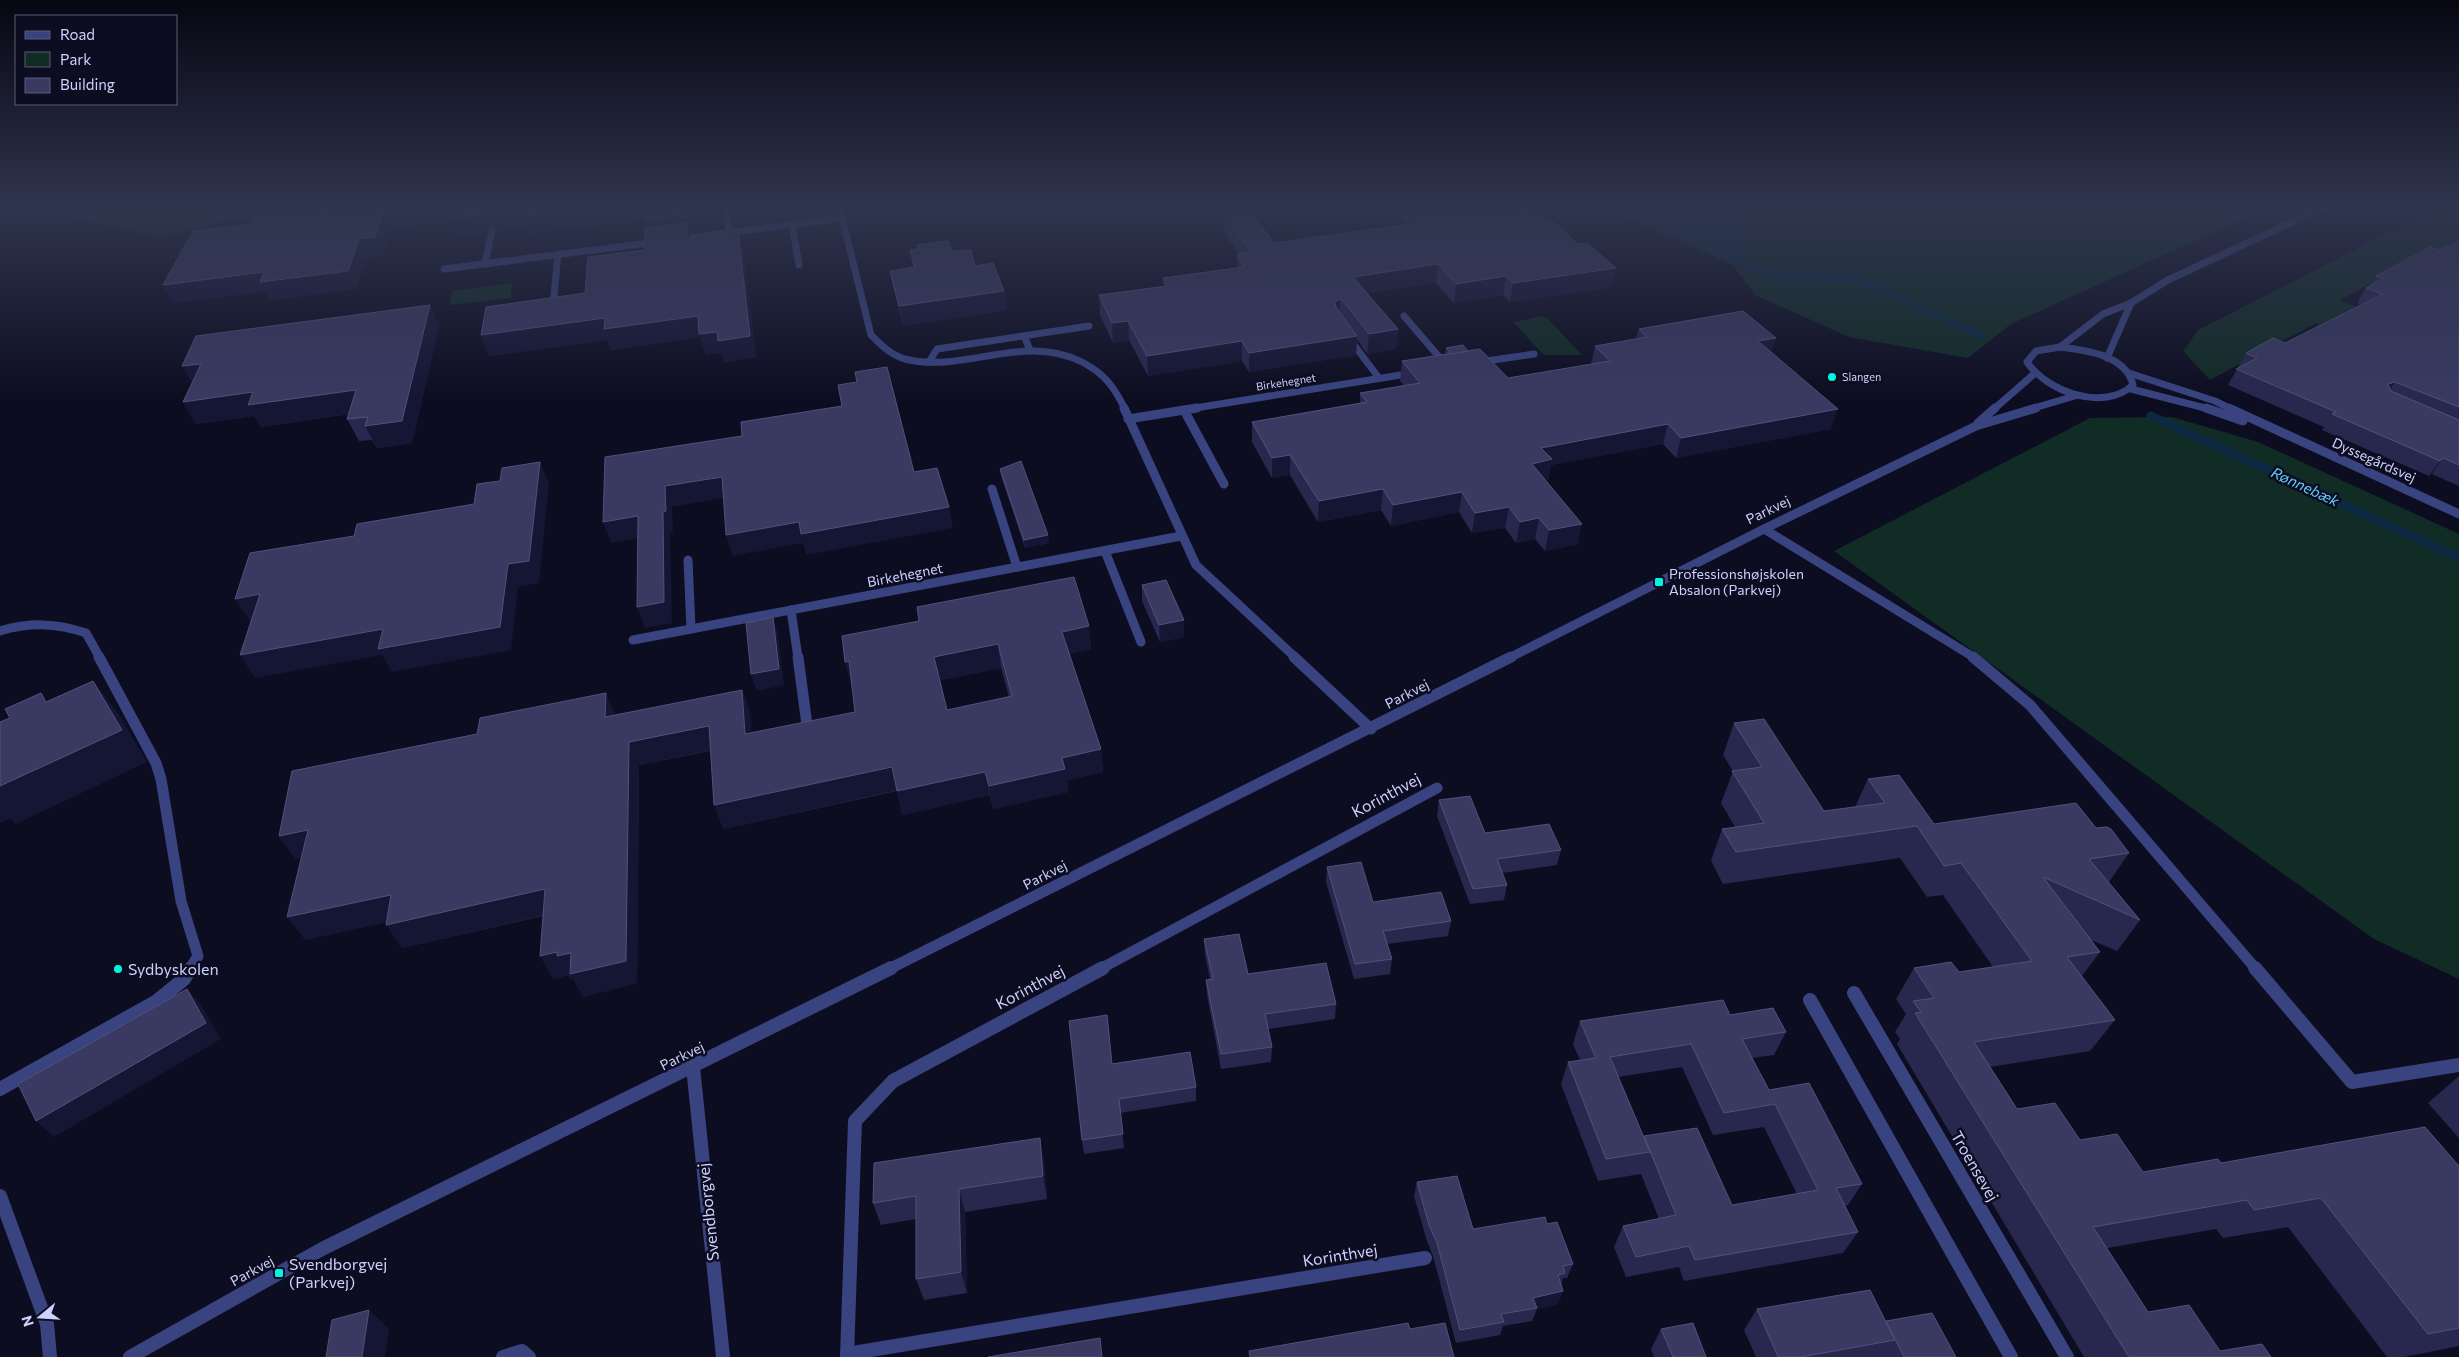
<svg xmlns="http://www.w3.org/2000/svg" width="2459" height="1357" viewBox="0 0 2459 1357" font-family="Commissioner,sans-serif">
<rect width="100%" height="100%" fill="#0d0d21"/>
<!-- green -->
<g fill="#112b25">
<polygon points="37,209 280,209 158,237"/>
<polygon points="1610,209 2265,209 2011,324 1968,358 1849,337 1755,295 1733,265"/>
<polygon points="2435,209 2459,209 2459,247 2451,251 2440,248 2339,300 2459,347 2459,380 2316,323 2210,380 2183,351 2198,330"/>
<polygon points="512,283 511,298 449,305 452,291"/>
<polygon points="1541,316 1547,318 1582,355 1544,355 1513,322"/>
<polygon points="2172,417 2258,442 2459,534 2459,979 2374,939 1834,551 2090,418"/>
</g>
<!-- water -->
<polygon fill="#0c2941" points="1656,209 1716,209 1739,218 1741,259 1739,265 1658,227"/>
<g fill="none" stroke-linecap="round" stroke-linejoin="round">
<!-- stream-far1 -->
<polyline stroke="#0c2941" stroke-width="7" points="1734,254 1734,257 1762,271 1781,276 1855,278 1981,336"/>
<!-- stream -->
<polyline stroke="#0c2941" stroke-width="9" points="2151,416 2459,558"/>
<!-- service-far3 -->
<g stroke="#39437f" stroke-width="7">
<polyline points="726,209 729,232"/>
<polyline points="792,224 799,265"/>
<polyline points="485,264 492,230"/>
<polyline points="553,306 558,254"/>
<polyline points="1024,336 1030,350"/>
<polyline points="1348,337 1379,378"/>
<polyline points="929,362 937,349 1089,326"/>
</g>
<!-- service-far2 -->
<g stroke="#39437f" stroke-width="9">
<polyline points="1184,410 1224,484"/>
<polyline points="992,489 1017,567"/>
<polyline points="1764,529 1975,658"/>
<polyline points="1105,551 1141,642"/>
<polyline points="688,560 691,629"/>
<polyline points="791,610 798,658"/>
<path d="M0 631C30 622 56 623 86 633L100 658"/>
</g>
<!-- service-far1 -->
<g stroke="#39437f" stroke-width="11">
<polyline points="99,657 156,763 161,779 181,901 198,956 190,969"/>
<polyline points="798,657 807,725"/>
<polyline points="1973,657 2030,705 2256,969"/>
</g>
<!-- service -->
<g stroke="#39437f" stroke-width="14">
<polyline points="2255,968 2352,1082 2459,1065"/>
<polyline points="0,1089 157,1001 184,979 191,968"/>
<polyline points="0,1196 47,1324 50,1357"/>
</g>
<!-- minor-far3 -->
<g stroke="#39437f" stroke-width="7">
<path d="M840 209 871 335C881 345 891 355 905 359 964 374 1024 332 1082 362 1105 374 1114 387 1125 409"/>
<polyline points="679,239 842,218"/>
<polyline points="444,269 657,242"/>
<polyline points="1404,316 1446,365"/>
<polyline points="1479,362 1534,354"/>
<polyline points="1189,409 1413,373"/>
</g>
<!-- minor-far2 -->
<g stroke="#39437f" stroke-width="9">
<polyline points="1124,408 1196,565 1296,658"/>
<polyline points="1128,419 1197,408"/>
<polyline points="633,640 1181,536"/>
</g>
<!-- minor-far1 -->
<g stroke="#39437f" stroke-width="11">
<polyline points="1294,657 1371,729"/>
<polyline points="1100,969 1437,788"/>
</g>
<!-- minor -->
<g stroke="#39437f" stroke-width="14">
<polyline points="1854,993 2067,1357"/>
<polyline points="1810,1000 2011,1357"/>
<polyline points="693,1067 723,1357"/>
<polyline points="847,1354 1425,1258"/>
<polyline points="503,1357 522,1351 529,1357"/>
<polyline points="847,1357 855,1121 893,1081 1103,968"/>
</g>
<!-- tertiary-far3 -->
<g stroke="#39437f" stroke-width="7">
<polyline points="2060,347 2103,314 2131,303 2168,280 2320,209"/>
<path d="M2060 347C2086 350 2126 355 2133 385 2104 412 2047 392 2027 362L2036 351Z"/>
<polyline points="2107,358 2131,303"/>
<polyline points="2129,373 2215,401 2231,409"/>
<polyline points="2131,389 2209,409"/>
<polyline points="1994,409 2034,374"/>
<polyline points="2031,409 2078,395"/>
</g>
<!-- tertiary-far2 -->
<g stroke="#39437f" stroke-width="9">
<polyline points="2206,408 2243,421"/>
<polyline points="2229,408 2459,514"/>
<polyline points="1978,423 1995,408"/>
<polyline points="1509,658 1764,529 1976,426 2036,408"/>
</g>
<!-- tertiary-far1 -->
<polyline stroke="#39437f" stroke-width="11" points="889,969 1511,657"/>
<!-- tertiary -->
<polyline stroke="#39437f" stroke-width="14" points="130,1357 322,1249 891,968"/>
</g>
<!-- wall -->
<g fill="#28274e" fill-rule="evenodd">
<polygon points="329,209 691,209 692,232 689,232 691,237 738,231 743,251 756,357 724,362 722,353 706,355 700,337 611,350 608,340 489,356 481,335 585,293 644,250 648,228 646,219 531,233 529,227 497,231 495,226 491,225 486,233 464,236 457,220 391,228 383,255 367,257 356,289 270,300 265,291 174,303 163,285 250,224"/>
<polygon points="1072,209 1117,209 1117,213 1078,218"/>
<polygon points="1396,209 1531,209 1612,287 1510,302 1503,295 1454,303 1436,283 1367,293 1398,329 1396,349 1367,354 1357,339 1356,355 1249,372 1242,361 1148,376 1129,340 1113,343 1100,315 1099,295 1163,286 1163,278 1237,268 1237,254 1239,254 1224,232 1224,214 1274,243 1407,225 1396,213"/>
<polygon points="2459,241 2459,486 2432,474 2429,476 2322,430 2324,427 2228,385 2246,353 2285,343 2362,305 2357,303 2366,288 2370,285 2376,276"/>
<polygon points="917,245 952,251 975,266 1004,291 1007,310 903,326 894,290 890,271 913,268 910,250 918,249"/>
<polygon points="439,326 412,443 377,448 372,440 359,441 347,419 349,414 261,427 254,416 196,424 183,402"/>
<polygon points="1639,329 1772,353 1831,429 1676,458 1663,444 1551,465 1548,480 1546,480 1578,544 1545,551 1535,539 1516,543 1505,528 1472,533 1459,512 1391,526 1381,510 1318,522 1290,475 1272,478 1252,442 1252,422 1360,403 1360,393 1404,385 1400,381 1402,361 1445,354 1446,348 1468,351 1508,378 1591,364 1595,346 1636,339"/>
<polygon points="1000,469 1048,535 1049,543 1025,548 1001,476"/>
<polygon points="1142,585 1184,620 1184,637 1160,642 1142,601"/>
<path d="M1089 626 1091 649 1069 654 1101 749 1103 772 1067 780 1068 792 993 809 990 795 902 815 897 791 723 829 710 751 639 765 637 983 583 997 573 978 570 979 568 975 553 979 543 916 402 948 386 922 305 940 301 858 296 859 279 836 615 715 742 690 750 713 751 733 855 712 852 685 845 662ZM1001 668 1009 697 947 710 940 680Z"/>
<polygon points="1734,723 1824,811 1855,807 1868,779 1934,824 2096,828 2129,853 2109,882 2140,920 2117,951 2091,940 2100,952 2082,976 2115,1020 2090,1051 1990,1067 2017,1109 2143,1172 2221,1163 2459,1166 2459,1346 2404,1357 2387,1357 2288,1227 2223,1238 2216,1229 2107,1248 2148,1312 2220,1351 2271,1357 2084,1357 1897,1044 1900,1039 1895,1032 1906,1014 1896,999 1914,968 1959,972 1993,967 1943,895 1927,897 1900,858 1723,884 1711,861 1722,829 1735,827 1721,803 1733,771 1723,755"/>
<polygon points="1439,800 1485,833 1561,850 1557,865 1502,873 1507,885 1504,900 1470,904 1437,816"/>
<polygon points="1327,867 1373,902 1451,921 1448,936 1387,944 1392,959 1390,974 1354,979 1326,882"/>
<polygon points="1204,939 1248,974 1336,1004 1335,1019 1268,1029 1272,1047 1271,1062 1221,1069 1207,995 1206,980 1210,980 1205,954"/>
<path d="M1730 1015 1786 1032 1774 1055 1752 1058 1769 1090 1862 1184 1848 1205 1844 1206 1858 1232 1843 1253 1684 1281 1679 1267 1626 1277 1614 1247 1623 1226 1659 1219 1641 1174 1598 1181 1561 1084 1568 1062 1580 1060 1573 1044 1580 1021ZM1682 1067 1713 1135 1764 1127 1797 1194 1732 1205 1644 1137 1618 1077Z"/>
<polygon points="1112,1064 1196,1087 1196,1101 1120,1113 1124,1148 1084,1154 1082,1140"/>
<polygon points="2459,1076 2459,1138 2428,1103"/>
<polygon points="1044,1160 1047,1199 965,1212 967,1293 924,1300 916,1279 916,1219 881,1225 873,1203"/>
<polygon points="1417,1182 1473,1229 1547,1224 1573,1264 1567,1278 1563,1278 1561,1285 1563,1291 1558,1304 1537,1309 1532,1321 1503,1326 1500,1335 1456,1343 1433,1256 1426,1238 1414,1196"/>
<polygon points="1757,1309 1886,1321 1956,1357 1756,1357 1744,1330"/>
<polygon points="1661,1329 1706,1357 1654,1357 1651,1349"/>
</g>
<!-- shaded-wall -->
<g fill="#151534">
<polygon points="394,209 485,209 491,225 486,233 464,236 457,220 391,228 383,255 367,257 356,289 270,300 265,291 174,303 163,285 359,239 384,210"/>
<polygon points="582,209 649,209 651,218 531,233 529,227 497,231 490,214 525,210"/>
<polygon points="687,209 691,209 692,232 689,232 692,243 651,237 646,220"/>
<polygon points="942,209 960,209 942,211"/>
<polygon points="994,209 1026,209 995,213"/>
<polygon points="1077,209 1117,209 1117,213 1078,218"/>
<polygon points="738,231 743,251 756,357 724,362 722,353 706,355 700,337 611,350 608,340 489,356 481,335"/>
<polygon points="1438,264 1436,283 1352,296 1353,277"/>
<polygon points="1616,268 1612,287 1510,302 1513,283"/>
<polygon points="1506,276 1503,295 1454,303 1456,284"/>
<polygon points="1004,291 1007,310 903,326 899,306"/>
<polygon points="1340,299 1339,319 1334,321 1335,302"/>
<polygon points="430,305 439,326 412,443 377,448 365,426"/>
<polygon points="1128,321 1129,340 1113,343 1112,323"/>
<polygon points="1398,329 1396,349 1367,354 1369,334"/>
<polygon points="1357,336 1356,355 1249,372 1249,353"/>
<polygon points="1776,338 1770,358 1758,341"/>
<polygon points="1242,341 1242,361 1148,376 1147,356"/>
<polygon points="201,364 195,388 182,366"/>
<polygon points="2395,382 2385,397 2388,384"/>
<polygon points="356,390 367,411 261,427 254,416 196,424 183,402 253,392"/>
<polygon points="1838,409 1831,429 1676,458 1681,438"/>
<polygon points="1668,424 1663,444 1551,465 1548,480 1529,484 1532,464 1541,448"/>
<polygon points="1290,455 1290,475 1272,478 1272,458"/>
<polygon points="2443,458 2432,474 2429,476 2440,461"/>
<polygon points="540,462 549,484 539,583 518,587 511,650 392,672 382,655 255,678 240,655 508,564"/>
<polygon points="722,477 728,497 672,507 673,532 670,533 672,623 645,628 637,607 663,512 665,486"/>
<polygon points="1383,489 1381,510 1318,522 1319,501"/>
<polygon points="1462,492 1459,512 1391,526 1393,505"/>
<polygon points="949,507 953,528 806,555 803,543 733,556 726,535 799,522"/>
<polygon points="1509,507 1505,528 1472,533 1475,513"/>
<polygon points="638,516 645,537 611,543 603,522"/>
<polygon points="1539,518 1535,539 1516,543 1520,522"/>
<polygon points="1582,524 1578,544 1545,551 1549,530"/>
<polygon points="1048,535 1049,543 1025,548 1024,540"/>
<polygon points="260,594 274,617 250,621 235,599"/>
<polygon points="773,617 778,634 784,685 757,691 751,674"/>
<polygon points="1184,620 1184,637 1160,642 1159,625"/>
<polygon points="1089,626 1091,649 1064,655 1062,632"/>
<polygon points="998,644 1001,668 939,680 934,657"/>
<polygon points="849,661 855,684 851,685 845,662"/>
<polygon points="93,681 118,713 147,762 16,824 10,818 0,823 0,786"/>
<polygon points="742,690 750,713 753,758 745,734"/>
<polygon points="606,693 616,716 605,717"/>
<polygon points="709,726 717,749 639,765 637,983 583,997 573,978 570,979 568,975 553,979 540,956 557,952 629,742"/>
<polygon points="1101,749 1103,772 1067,780 1068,792 993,809 989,786 1062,758"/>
<polygon points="892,767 898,790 723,829 714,805"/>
<polygon points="985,772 990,795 902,815 897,791"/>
<polygon points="308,830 324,853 296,859 279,836"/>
<polygon points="545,889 557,912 402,948 386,925"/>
<polygon points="391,895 407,918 305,940 287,917"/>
<polygon points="187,989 202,1006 221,1039 54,1137 36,1121"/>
<polygon points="1040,1138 1044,1160 1047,1199 1043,1176"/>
<polygon points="959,1189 965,1212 967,1293 961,1272"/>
<polygon points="1563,1291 1558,1304 1537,1309 1533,1298"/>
<polygon points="369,1310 389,1329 385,1357 362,1357"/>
</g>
<!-- building -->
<g fill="#393961" stroke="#51517a" fill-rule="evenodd">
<polygon points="329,209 394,209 384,210 375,237 359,239 348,271 260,282 264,272 163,285 193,231 250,224 253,218"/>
<polygon points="459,209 483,209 479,215 457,218"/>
<polygon points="489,209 582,209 525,216 525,210 490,214"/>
<polygon points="646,209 687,209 687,214 646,220"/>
<polygon points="1232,209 1249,209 1274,243 1418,223 1410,215 1416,214 1411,209 1531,209 1543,220 1550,219 1578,244 1587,243 1616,268 1513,283 1506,276 1456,284 1438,264 1353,277 1398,329 1369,334 1344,302 1340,299 1335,302 1336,307 1357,336 1249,353 1242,341 1147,356 1128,321 1112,323 1099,295 1167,286 1163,278 1244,267 1237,254 1251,252 1224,214"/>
<polygon points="687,223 687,238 738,231 750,336 718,341 717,332 699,334 698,316 604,329 605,318 481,335 486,307 585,293 588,257 644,250 645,228"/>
<polygon points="948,241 952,251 971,250 975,266 993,263 1004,291 899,306 890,271 915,267 910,250 918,249 917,245"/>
<polygon points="2459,241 2459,407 2395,382 2388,384 2391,391 2459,420 2459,465 2443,458 2440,461 2332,414 2336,412 2236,369 2257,358 2246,353 2273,338 2285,343 2383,294 2366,288 2384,278 2376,276 2430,247 2439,250"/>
<polygon points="430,305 402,421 365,426 368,417 347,419 356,390 248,405 253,392 183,402 201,364 182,366 196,336"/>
<polygon points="1743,311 1776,338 1758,341 1838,409 1681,438 1668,424 1541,448 1552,459 1532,464 1582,524 1549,530 1539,518 1520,522 1509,507 1475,513 1462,492 1393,505 1383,489 1319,501 1290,455 1272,458 1252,422 1367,402 1360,393 1420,383 1402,361 1480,349 1508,378 1610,361 1595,346 1647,337 1639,329"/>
<polygon points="1463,345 1468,351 1451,354 1446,348"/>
<polygon points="887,367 914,472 937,468 949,507 801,534 799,522 726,535 722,477 665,486 666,511 663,512 664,602 637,607 638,516 603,522 605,457 742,436 741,422 842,406 838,385 857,382 855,372"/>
<polygon points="1021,461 1048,535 1024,540 1000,469"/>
<polygon points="540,462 529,561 508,564 500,627 378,649 383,629 240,655 260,594 235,599 250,553 354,536 357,524 474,504 477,484 500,481 502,468"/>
<path d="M1074 577 1089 626 1062 632 1101 749 1062 758 1065 769 989 786 985 772 897 791 892 767 714 805 709 726 629 742 626 961 570 974 571 953 557 956V952L540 956 545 889 386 925 391 895 287 917 308 830 279 836 292 771 477 734 480 718 606 693 605 717 742 690 745 734 855 712 849 661 845 662 842 636 919 621 917 607ZM998 644 1012 696 947 710 934 657Z"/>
<polygon points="1166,580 1184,620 1159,625 1142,585"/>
<polygon points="773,617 779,669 751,674 746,623"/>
<polygon points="93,681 122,730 0,786 0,722 10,718 5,709 41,693 46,702"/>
<polygon points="1764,719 1824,811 1885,803 1868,779 1899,775 1934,824 2076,803 2096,828 2107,827 2111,829 2129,853 2089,859 2140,920 2043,877 2100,952 2067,957 2115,1020 1974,1042 2017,1109 2055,1103 2080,1140 2117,1134 2143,1172 2218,1159 2221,1163 2425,1127 2459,1166 2459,1328 2428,1334 2321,1198 2254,1210 2247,1200 2093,1227 2148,1312 2189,1305 2220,1351 2262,1344 2271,1357 2129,1357 1915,1013 1921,1012 1913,1001 1934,998 1914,968 1951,962 1959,972 2032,961 1961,863 1944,866 1917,826 1736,852 1722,829 1764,823 1732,771 1762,767 1734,723"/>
<polygon points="1470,796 1485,833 1549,824 1561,850 1497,859 1507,885 1473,889 1439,800"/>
<polygon points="1361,862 1373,902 1441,892 1451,921 1383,931 1392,959 1355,964 1327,867"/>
<polygon points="1239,934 1248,974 1326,963 1336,1004 1265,1014 1272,1047 1221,1054 1206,980 1213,979 1204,939"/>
<polygon points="187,989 206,1023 36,1121 18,1084"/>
<polygon points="1723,1000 1730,1015 1773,1008 1786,1032 1742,1039 1769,1090 1809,1083 1862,1184 1836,1188 1858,1232 1695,1260 1689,1246 1636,1257 1623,1226 1676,1215 1644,1136 1697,1128 1732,1205 1818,1190 1775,1104 1724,1113 1691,1044 1610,1057 1650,1152 1606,1159 1568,1062 1596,1058 1580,1021"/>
<polygon points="1107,1015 1112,1064 1190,1052 1196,1087 1119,1099 1123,1134 1082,1140 1069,1021"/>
<polygon points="1040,1138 1043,1176 959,1189 961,1272 916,1279 916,1196 873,1203 874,1163"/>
<polygon points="1457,1176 1473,1229 1545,1217 1547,1224 1557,1222 1573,1264 1563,1266 1565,1273 1558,1275 1563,1291 1533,1298 1537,1308 1501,1314 1504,1322 1460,1330 1437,1243 1429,1225 1417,1182"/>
<polygon points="1870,1290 1895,1340 1801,1357 1778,1357 1757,1309"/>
<polygon points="369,1310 362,1357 326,1357 332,1320"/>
<polygon points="1932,1313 1956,1357 1904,1357 1886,1321"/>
<polygon points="1408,1323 1410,1329 1445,1323 1454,1357 1250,1357 1249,1351"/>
<polygon points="1693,1323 1706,1357 1673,1357 1661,1329"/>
<polygon points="1100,1338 1102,1357 988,1357"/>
</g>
<!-- sky -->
<linearGradient id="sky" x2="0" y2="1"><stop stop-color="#070712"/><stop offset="0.52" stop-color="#2f354e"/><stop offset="1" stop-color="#2f354e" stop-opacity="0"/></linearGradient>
<rect width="2459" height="399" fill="url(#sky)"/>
<!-- markers -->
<g fill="#04f4e3" stroke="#0d0d21" stroke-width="2">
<circle cx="1832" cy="377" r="5"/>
<rect x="1654" y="577" width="10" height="10" rx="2.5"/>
<circle cx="118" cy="969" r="5"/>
<rect x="274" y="1268" width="10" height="10" rx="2.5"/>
</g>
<g text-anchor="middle" stroke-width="5" stroke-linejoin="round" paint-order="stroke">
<!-- far-poi labels -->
<g font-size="11" fill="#ced1fe" stroke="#0d0d21" text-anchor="start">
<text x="1842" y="381">Slangen</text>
</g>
<!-- far-street labels -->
<g font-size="11" fill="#ced1fe" stroke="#0d0d21">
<text transform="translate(1286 382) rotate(-9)" y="4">Birkehegnet</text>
</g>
<!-- street labels -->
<g font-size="14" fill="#ced1fe" stroke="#0d0d21">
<text transform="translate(2374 460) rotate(24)" y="5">Dyssegårdsvej</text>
<text transform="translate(1768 510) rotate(-26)" y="5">Parkvej</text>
<text transform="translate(905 575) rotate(-11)" y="5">Birkehegnet</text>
<text transform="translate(1407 694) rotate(-27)" y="5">Parkvej</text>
<text transform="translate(1045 875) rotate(-27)" y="5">Parkvej</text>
<text transform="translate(682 1056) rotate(-26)" y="5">Parkvej</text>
<text transform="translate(252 1271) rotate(-29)" y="5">Parkvej</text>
</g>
<!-- poi labels -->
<g font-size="14" fill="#ced1fe" stroke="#0d0d21" text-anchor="start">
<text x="1669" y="579">Professionshøjskolen<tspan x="1669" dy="16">Absalon (Parkvej)</tspan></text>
</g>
<!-- water labels -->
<g font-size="15" font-style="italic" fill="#5ecefc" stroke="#0d0d21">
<text transform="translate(2305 487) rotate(25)" y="5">Rønnebæk</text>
</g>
<!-- near-street labels -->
<g font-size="16" fill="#ced1fe" stroke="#0d0d21">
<text transform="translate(1386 795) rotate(-28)" y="6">Korinthvej</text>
<text transform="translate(1030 987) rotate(-28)" y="6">Korinthvej</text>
<text transform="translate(1975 1166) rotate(60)" y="6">Troensevej</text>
<text transform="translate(708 1212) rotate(-96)" y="6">Svendborgvej</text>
<text transform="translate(1340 1255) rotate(-9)" y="6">Korinthvej</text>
</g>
<!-- near-poi labels -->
<g font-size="16" fill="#ced1fe" stroke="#0d0d21" text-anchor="start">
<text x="128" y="975">Sydbyskolen</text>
<text x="289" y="1270">Svendborgvej<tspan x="289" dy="18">(Parkvej)</tspan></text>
</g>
</g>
<!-- legend -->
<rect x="15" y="15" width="162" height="90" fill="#0d0d21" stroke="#5a5b79"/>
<rect x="25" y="31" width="25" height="8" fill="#39437f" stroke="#5a5b79"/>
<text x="60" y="40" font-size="15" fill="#ced1fe">Road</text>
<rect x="25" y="52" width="25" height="15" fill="#112b25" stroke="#5a5b79"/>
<text x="60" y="65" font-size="15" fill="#ced1fe">Park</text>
<rect x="25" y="78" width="25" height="15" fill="#393961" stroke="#5a5b79"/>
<text x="60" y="90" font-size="15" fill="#ced1fe">Building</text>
<!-- north arrow -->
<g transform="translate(40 1317) rotate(252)" stroke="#0d0d21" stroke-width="4" paint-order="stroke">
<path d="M0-4L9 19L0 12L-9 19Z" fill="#ced1fe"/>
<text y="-8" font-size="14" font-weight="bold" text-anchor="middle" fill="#ced1fe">N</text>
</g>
</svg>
